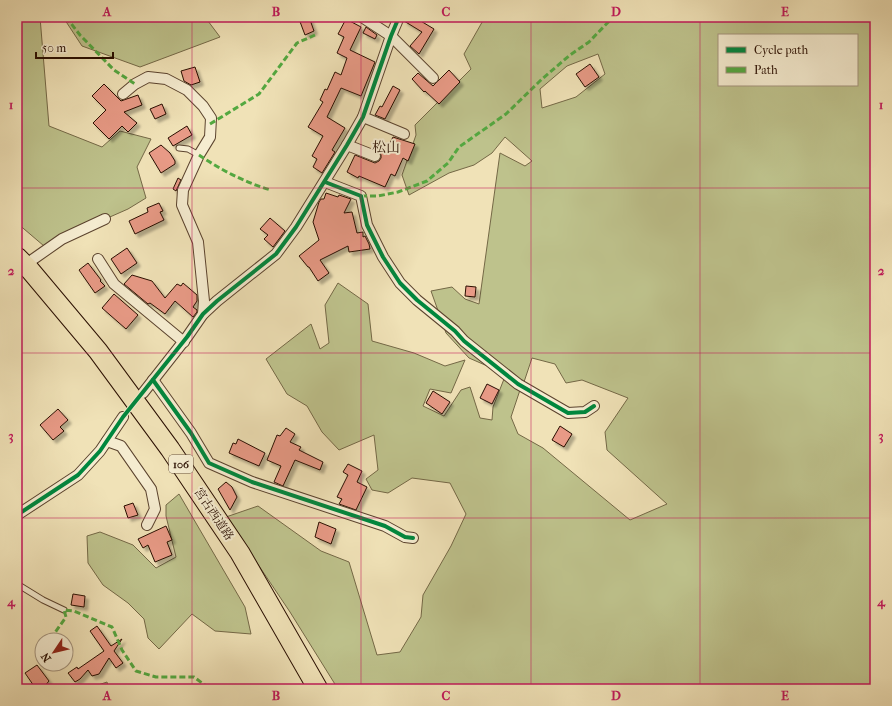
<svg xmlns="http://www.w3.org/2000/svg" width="892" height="706" viewBox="0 0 892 706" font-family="'IM FELL French Canon','Noto Serif JP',serif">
<defs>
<filter id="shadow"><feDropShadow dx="3.5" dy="3.5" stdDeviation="1" flood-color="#0004"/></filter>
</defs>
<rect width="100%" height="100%" fill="#f0e2b7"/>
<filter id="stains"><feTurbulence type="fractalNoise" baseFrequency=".005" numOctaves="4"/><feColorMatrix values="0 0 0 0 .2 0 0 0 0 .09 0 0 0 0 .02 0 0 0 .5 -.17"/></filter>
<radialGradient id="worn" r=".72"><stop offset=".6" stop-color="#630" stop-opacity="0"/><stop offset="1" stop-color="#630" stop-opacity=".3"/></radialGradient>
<!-- green -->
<g fill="#bec28c" stroke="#746846" fill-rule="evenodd">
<polygon points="17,17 40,17 49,126 102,147 120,131 151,139 137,167 146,198 128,209 44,246 17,223"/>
<polygon points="63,17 205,17 220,37 140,67 82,46"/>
<path d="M485 17H875V689H338L290 612 226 517 258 506 321 551 349 562 377 655 400 652 421 617 423 595 451 546 466 514 450 483 412 478 388 493 372 490 366 479 378 470 374 435 339 450 322 432 307 406 287 394 266 359 311 324 320 349 329 343 325 305 338 283 368 304 372 341 414 353 445 366 465 360 451 393 430 389 423 406 444 416 461 390 470 387 480 418 492 420 493 407 504 379 520 390 511 417 518 434 543 448 630 520 667 504 607 450 605 432 628 398 582 380 566 383 555 364 532 358 524 382 469 358 446 333 431 291 452 287 465 299 479 304 500 153 525 166 532 161 505 137 492 153 474 165 449 173 409 195 402 175 416 135 415 125 471 69 464 54ZM719 35H857V85H719ZM598 54 605 74 576 97 542 108 540 89 567 66Z"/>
<polygon points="179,494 245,607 251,634 215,631 192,614 159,649 148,638 144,619 128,603 103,585 88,563 87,536 100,532 133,545 156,568 176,557 166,516 166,505"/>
<polygon points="107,682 109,689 86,689"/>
</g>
<!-- building -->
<g fill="#e89a86" stroke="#290e00" filter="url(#shadow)">
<polygon points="303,17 309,17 314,31 305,35 299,19"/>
<polygon points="405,17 414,17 434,29 419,54 410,46 422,32 404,21"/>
<polygon points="346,19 361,27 350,50 375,62 361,96 341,88 327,117 345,128 332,150 335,152 322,173 313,167 317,159 312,156 323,136 308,127 323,102 320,100 325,89 327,90 335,72 341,75 347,58 337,53 344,37 338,34"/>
<polygon points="366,27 377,35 375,39 363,33"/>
<polygon points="590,64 599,77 585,87 576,74"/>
<polygon points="195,67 200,82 191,85 184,81 181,71"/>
<polygon points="449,70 460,82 439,104 425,91 424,92 412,79 418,73 433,86"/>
<polygon points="104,84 121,101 138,95 142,105 124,112 137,123 128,132 122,126 109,139 93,123 106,110 92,96"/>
<polygon points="393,86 400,90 385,119 375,115 380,106 382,107"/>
<polygon points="162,104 166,114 155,119 150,109"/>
<polygon points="187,126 192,135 173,146 168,138"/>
<polygon points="393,137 415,144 408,161 403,158 395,176 391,174 385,187 359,176 358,178 347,172 355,155 375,163 379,161 381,158 381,155 379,151 382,143 389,145"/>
<polygon points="161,145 170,153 175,161 175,164 161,173 149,153"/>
<polygon points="178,178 181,180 176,191 173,189"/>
<polygon points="326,193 338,197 339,195 351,199 344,213 352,212 357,233 363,232 363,237 365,236 369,244 370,249 349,252 348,246 320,260 329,273 318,281 309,267 308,267 299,256 319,240 313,222 319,202 321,199 324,199"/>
<polygon points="159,203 163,211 160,212 164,220 135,234 129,221 148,212 147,208"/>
<polygon points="270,218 285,231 273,247 264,239 268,235 260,229"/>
<polygon points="127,248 137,263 121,274 111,259"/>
<polygon points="88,263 101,280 100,281 105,286 95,293 79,270"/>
<polygon points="132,275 152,281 165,298 177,284 181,286 183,283 197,295 197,301 193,307 197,310 197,312 193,317 175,301 165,314 150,303 148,304 124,284"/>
<polygon points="466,286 476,287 475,297 465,296"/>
<polygon points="114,294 138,315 126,329 102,308"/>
<polygon points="487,384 499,390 492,404 480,398"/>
<polygon points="433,391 450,402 442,414 426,403"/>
<polygon points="58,409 68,420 60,427 64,431 53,440 40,425"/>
<polygon points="560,426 572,434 564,447 552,440"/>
<polygon points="286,428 295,434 290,442 301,447 299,450 323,462 320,470 295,460 283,486 274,482 281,466 267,460 277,435 280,436"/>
<polygon points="238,439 265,453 259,466 229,453 233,443 236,444"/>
<polygon points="348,464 362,471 357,482 367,487 356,510 339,504 342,499 337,497 348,475 343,472"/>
<polygon points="226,482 232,487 237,497 230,510 218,489"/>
<polygon points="133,503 138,515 128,518 124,506"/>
<polygon points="319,522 336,529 331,544 315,537"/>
<polygon points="166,526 172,540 167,542 172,555 155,562 148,545 143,548 138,539"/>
<polygon points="73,594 85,596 84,607 71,605"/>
<polygon points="97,626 111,646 122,639 114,651 123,663 116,668 109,658 99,674 92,676 88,670 80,679 75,682 68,673 77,667 78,669 104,651 90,631"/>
<polygon points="37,665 49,681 43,688 36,689 25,673"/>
</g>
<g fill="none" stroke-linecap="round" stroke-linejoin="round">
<!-- lane casing -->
<g stroke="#5b432e" stroke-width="7">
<g id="lane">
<polyline points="179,148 188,149 199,155"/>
<polyline points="17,584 43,600 64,610"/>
</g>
</g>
<!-- street casing -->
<g stroke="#5b432e" stroke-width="12">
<g id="street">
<polyline points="362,17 391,36 433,78"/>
<polyline points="123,94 135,84 148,77 166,79 187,90 203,106 211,118 210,137 199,155 183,190 182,205 198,242 204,301 203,314"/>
<polyline points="363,117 404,134"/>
<polyline points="347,145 375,156"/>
<polyline points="325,182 361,196 367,225 383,257 400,283 417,300 455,331 464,341 518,384 568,413 585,412 594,406"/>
<polyline points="98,259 114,284 184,342"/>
<polyline points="32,260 62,239 105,219"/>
<polyline points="153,380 191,433 209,463 252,482 385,526 405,537 413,538"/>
<polyline points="143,393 187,337 203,314 217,301 276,254 296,227 347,145 363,117 391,36 399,17"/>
<polyline points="107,441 121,446 151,489 155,509 147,525"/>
<polyline points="17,515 78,475 100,451 123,417"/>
</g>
</g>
<!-- highway casing -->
<g stroke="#290e00" stroke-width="21">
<polyline id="highway" points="17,257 30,270 98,351 170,449 240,553 318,689"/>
</g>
<!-- lane -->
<use href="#lane" stroke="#f5ecd0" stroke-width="5"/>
<!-- street -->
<use href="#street" stroke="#f5ecd0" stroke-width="10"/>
<!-- highway -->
<use href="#highway" stroke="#f0e2b7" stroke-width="19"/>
<!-- quiet -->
<g stroke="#53a840" stroke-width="3" stroke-dasharray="6 3" stroke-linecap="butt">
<polyline points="66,17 80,35 114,70 135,84"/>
<polyline points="210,124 259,94 297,43 315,35"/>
<path d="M199 155C221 170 246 183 271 190"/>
<polyline points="361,196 378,196 398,192 427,181 448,163 459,147 506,114 542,79 570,55 589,42 613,17"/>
<polyline points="53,640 54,634 66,617 64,610 74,611 112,627 122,650 136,671 156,677 194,677 210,689"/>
</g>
<!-- cycleway casing -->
<g stroke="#f5ecd0" stroke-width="6">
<g id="cycleway">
<polyline points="325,182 361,196 367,225 383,257 400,283 417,300 455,331 464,341 518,384 568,413 585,412 594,406"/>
<polyline points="153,380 191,433 209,463 252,482 385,526 405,537 413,538"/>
<polyline points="17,515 78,475 100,451 123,417 187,337 203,314 217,301 276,254 296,227 347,145 363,117 391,36 399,17"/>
</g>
</g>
<!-- cycleway -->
<use href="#cycleway" stroke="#00873e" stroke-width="4"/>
</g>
<!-- grid -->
<path fill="none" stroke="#c2185b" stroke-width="1" stroke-opacity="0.55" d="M192 17V689M361 17V689M531 17V689M700 17V689M17 188H875M17 353H875M17 518H875"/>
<g text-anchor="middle" stroke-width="4" stroke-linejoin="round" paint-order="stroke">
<!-- shield labels -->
<rect fill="#f5ecd0" stroke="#66513e" stroke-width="1" x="169" y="455" width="24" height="18" rx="3"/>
<g font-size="11" font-weight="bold" fill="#290e00">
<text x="181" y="468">106</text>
</g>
<!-- street labels -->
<g font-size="12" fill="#290e00" stroke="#f5ecd0">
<text transform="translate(214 514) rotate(56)" y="4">宮古西道路</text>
</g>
<!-- quarter labels -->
<g font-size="14" fill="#290e00" stroke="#f5ecd0">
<text x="386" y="152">松山</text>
</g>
</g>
<!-- margin -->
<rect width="892" height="706" fill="none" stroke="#f0e2b7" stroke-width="44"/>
<!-- legend -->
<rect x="718" y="34" width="140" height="52" fill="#f5ecd0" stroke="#a3937d"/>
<rect x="726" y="47" width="20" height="6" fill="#00873e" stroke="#a3937d"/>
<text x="754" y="54" font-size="12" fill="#290e00">Cycle path</text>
<rect x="726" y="67" width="20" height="6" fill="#53a840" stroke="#a3937d"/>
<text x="754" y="74" font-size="12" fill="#290e00">Path</text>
<!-- north arrow -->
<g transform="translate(54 652) rotate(235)"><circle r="19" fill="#f5ecd0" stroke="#a3937d"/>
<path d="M0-3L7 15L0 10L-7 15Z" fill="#8f2418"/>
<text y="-6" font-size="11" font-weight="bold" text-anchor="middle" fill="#290e00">N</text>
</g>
<!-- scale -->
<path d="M36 52v6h77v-6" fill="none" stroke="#290e00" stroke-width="2"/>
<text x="42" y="52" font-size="12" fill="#290e00" stroke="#f5ecd0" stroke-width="3" paint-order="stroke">50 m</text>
<rect x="22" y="22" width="848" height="662" fill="none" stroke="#c2185b" stroke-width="1.5"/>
<g font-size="13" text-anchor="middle" font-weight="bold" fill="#c2185b">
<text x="107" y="16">A</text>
<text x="276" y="16">B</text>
<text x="446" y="16">C</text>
<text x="616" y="16">D</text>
<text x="785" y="16">E</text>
<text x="11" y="109">1</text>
<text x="881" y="109">1</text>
<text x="11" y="275">2</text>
<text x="881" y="275">2</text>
<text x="11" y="440">3</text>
<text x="881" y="440">3</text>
<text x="11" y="606">4</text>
<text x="881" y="606">4</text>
<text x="107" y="700">A</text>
<text x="276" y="700">B</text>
<text x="446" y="700">C</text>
<text x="616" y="700">D</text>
<text x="785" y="700">E</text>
</g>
<rect width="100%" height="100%" filter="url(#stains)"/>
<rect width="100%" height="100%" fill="url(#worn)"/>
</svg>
